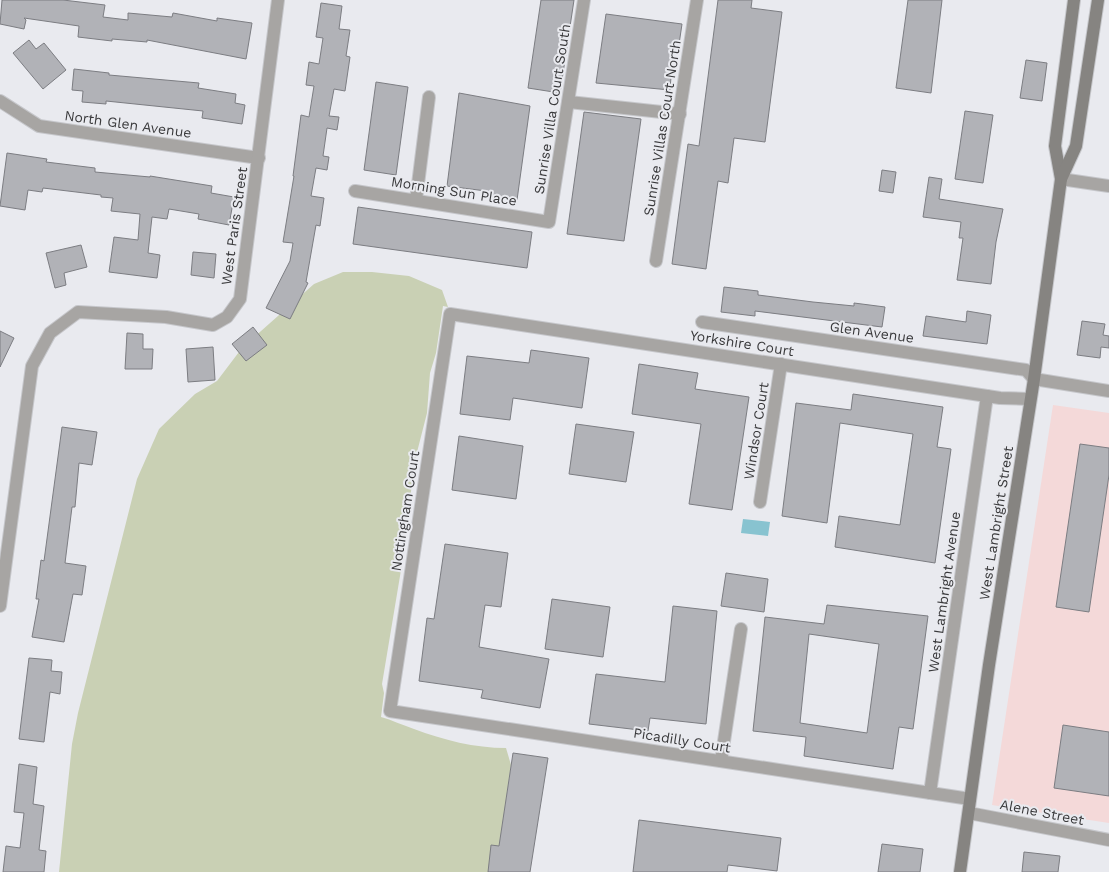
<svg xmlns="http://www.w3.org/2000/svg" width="1109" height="872" viewBox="0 0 1109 872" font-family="'Work Sans',sans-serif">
<rect width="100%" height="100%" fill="#e9eaef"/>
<!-- education -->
<polygon fill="#f4d9d9" points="1053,405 1109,413 1109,823 992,805"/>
<!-- green -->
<path fill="#c9d0b4" d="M343 272H372L409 276 442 290 448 307 443 306 436 353 430 373 427 413 415 460 401 570 382 684 384 693 381 717C392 720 402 725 414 729 443 740 475 748 506 748L511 765 496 872H59L72 744 78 713 137 479 159 429 195 394 217 381 242 348 314 284Z"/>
<!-- water -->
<polygon fill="#88c3d0" points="743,519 770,522 768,536 741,533"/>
<!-- building -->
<g fill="#b1b2b7" stroke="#7c7d82" fill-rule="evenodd">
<polygon points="2,0 63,0 105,5 103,17 128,20 128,13 172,17 173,13 217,21 217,18 252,23 246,59 147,40 147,42 112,39 112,41 78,37 79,26 24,18 26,20 24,29 0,24"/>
<polygon points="541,0 574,0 560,93 528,88"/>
<polygon points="718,0 752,0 751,8 782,12 765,142 734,138 728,183 718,181 706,269 672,264 688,144 699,146"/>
<polygon points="908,0 942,0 931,93 896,88"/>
<polygon points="321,3 342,6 339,29 350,30 346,56 350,57 345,91 334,89 329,116 339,117 337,130 327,128 323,156 329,157 327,170 316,168 311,196 324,198 320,226 316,225 306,282 308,283 290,319 266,308 290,261 293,243 283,242 294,176 293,176 301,115 309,117 314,86 306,85 309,62 319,64 323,38 316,37"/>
<polygon points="606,14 682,24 678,51 673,50 670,90 596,83"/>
<polygon points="29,40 36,49 44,43 66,70 43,89 13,53"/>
<polygon points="1026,60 1047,63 1042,101 1020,98"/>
<polygon points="74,69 109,73 109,75 199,83 198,88 236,94 235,103 245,105 242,124 202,118 203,111 106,101 106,104 82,102 83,91 72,90"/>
<polygon points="376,82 408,87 396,175 364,170"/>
<polygon points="459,93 530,106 517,200 485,195 486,191 447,186"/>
<polygon points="965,111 993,115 983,183 955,179"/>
<polygon points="584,112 641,119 624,241 567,234"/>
<polygon points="7,153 47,159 46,162 95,168 95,172 150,177 150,176 212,186 211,193 234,197 229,225 198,219 199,214 169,209 167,219 152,217 148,253 160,255 157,278 109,272 114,237 138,240 140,214 111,211 113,198 101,197 101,195 43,188 42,192 28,190 25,210 0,206"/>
<polygon points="882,170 896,172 893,193 879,191"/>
<polygon points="929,177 942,179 939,199 1003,209 996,242 991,284 957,280 963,238 959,238 961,222 923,217"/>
<polygon points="358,207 532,232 527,268 353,244"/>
<polygon points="81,245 87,267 64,273 66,285 55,288 46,253"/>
<polygon points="193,252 216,254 214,278 191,275"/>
<polygon points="724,287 758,291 758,295 813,302 854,306 854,303 885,307 882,327 755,311 755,316 721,312"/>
<polygon points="967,311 991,315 987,344 923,336 926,316 966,322"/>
<polygon points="1082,321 1105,324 1103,335 1109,336 1109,348 1101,347 1100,358 1077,355"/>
<polygon points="253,327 267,345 246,361 232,344"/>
<polygon points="0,331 14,338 0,367"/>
<polygon points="127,333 143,334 143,349 153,349 152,369 125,369"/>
<polygon points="213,347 215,380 188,382 186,349"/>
<polygon points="531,350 589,358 582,408 513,398 510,420 460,414 467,356 529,363"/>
<polygon points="639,364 698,373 695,389 749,397 732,510 689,504 701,424 632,414"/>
<polygon points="853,394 943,407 937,447 951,449 935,563 835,547 839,516 900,525 913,434 840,423 827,523 782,516 796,403 851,410"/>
<polygon points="576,424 634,432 626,482 569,474"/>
<polygon points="62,427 97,432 92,465 79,463 75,507 72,507 65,563 86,566 82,595 73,594 64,642 32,637 39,599 36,599 41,560 44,561"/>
<polygon points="459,436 523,446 516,499 452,490"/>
<polygon points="1080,444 1109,448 1109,475 1089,612 1056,607"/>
<polygon points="445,544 508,553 501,607 485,605 479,647 549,659 540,708 481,698 483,690 419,681 427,618 434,619"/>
<polygon points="726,573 768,579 764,612 721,606"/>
<polygon points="552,599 610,607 603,657 545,649"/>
<path d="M827 605 928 616 913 729 899 727 893 769 804 756 806 737 753 731 765 617 824 624ZM809 634 879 644 867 733 800 723Z"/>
<polygon points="673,606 717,611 706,724 650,718 648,731 589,724 596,674 665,682"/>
<polygon points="29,658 52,660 51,671 62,672 60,694 50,692 44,742 19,739"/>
<polygon points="1063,725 1109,732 1109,796 1054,788"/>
<polygon points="513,753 548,758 530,872 488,872 491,845 499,846"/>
<polygon points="19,764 37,767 33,804 44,806 39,850 46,851 44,872 3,872 6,846 20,848 24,813 14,812"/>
<polygon points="639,820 781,838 777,871 728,865 727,872 633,872"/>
<polygon points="882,844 923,849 920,872 878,872"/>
<polygon points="1024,852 1060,856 1058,872 1022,872"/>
</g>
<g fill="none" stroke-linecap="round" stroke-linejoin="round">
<!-- minor casing -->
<g stroke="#c6c7cb" stroke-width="14">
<g id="minor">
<polyline points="0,101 39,126 259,158"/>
<polyline points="569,102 680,114"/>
<polyline points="1061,179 1109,186"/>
<polyline points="355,191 549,222 584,0"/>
<polyline points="416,200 429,97"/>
<polyline points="656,261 697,0"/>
<polyline points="702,322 1026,370 1034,379 1109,391"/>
<polyline points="760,502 781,364"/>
<polyline points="0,606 32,366 50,333 78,312 166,317 213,325 227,317 240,299 278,0"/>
<polyline points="721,761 741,629"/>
<polyline points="930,793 987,396"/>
<polyline points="970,799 390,711 450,314 1000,398 1030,399"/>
<polyline points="969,813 1109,840"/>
</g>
</g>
<!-- secondary casing -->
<g stroke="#c6c7cb" stroke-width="14">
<g id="secondary">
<polyline points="1061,179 1055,146 1074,0"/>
<polyline points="960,872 989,665 1034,379 1061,179 1076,146 1098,0"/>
</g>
</g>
<!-- minor -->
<use href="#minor" stroke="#a7a5a3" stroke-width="12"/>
<!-- secondary -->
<use href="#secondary" stroke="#868481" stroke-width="12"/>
</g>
<g text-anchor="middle" stroke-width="4" stroke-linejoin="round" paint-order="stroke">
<!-- street labels -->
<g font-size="14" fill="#39393b" stroke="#e9eaef">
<text transform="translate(552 109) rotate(-81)" y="5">Sunrise Villa Court South</text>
<text transform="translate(128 124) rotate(8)" y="5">North Glen Avenue</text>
<text transform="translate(662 128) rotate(-81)" y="5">Sunrise Villas Court North</text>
<text transform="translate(454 191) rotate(9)" y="5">Morning Sun Place</text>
<text transform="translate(234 226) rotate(-82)" y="5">West Paris Street</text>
<text transform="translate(872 332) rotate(8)" y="5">Glen Avenue</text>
<text transform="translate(742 343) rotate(9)" y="5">Yorkshire Court</text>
<text transform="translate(756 431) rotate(-81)" y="5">Windsor Court</text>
<text transform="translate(405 511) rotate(-81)" y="5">Nottingham Court</text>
<text transform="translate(996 523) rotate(-81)" y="5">West Lambright Street</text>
<text transform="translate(944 592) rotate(-82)" y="5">West Lambright Avenue</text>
<text transform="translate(682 740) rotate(9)" y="5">Picadilly Court</text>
<text transform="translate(1042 812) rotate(11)" y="5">Alene Street</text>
</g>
</g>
</svg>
